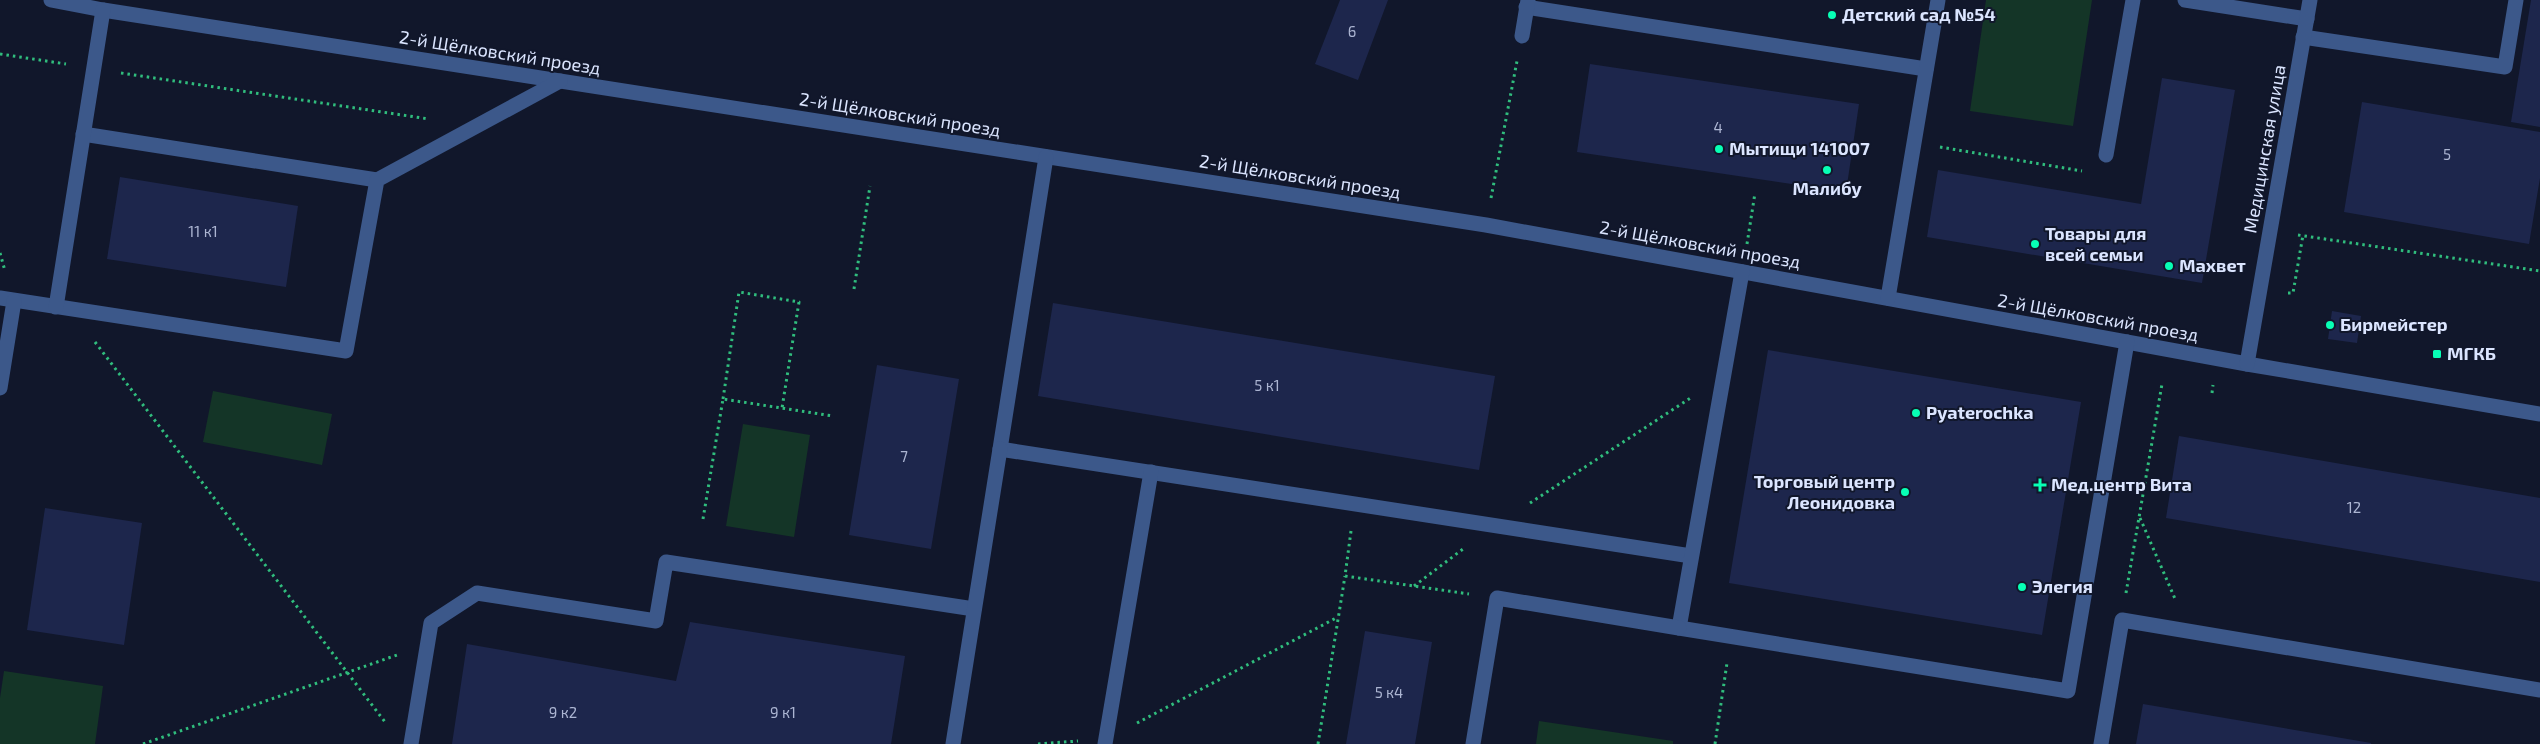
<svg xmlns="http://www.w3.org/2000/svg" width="2540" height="744" viewBox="0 0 2540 744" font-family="'Exo 2',sans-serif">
<rect width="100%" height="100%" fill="#11172b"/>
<!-- green -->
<g fill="#143527">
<polygon points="1986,0 2092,0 2073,126 1970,111"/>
<polygon points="213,391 332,414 322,465 203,442"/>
<polygon points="743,424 810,435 794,537 726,526"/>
<polygon points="4,671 103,686 95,744 0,744 0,698"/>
<polygon points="1539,721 1673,741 1673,744 1536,744"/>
</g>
<!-- building -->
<g fill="#1d264c">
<polygon points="1340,0 1388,0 1358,80 1315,64"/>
<polygon points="2531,0 2540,0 2540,127 2511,122"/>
<polygon points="1590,64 1859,104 1846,192 1577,152"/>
<polygon points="2162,78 2235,90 2202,283 1927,237 1938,170 2141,204"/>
<polygon points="2362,102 2540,132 2540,178 2529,244 2344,212"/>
<polygon points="120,177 298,206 286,287 107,259"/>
<polygon points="1053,303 1495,376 1479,470 1038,396"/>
<polygon points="2332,311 2361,316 2357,343 2328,339"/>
<polygon points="1768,350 2081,402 2042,635 1729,583"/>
<polygon points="877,365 959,379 931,549 849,535"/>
<polygon points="2179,436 2540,498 2540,582 2166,518"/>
<polygon points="45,508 142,523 124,645 27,630"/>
<polygon points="690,622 905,656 891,744 452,744 467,644 676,681"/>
<polygon points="1365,631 1432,642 1415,744 1346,744"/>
<polygon points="2143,704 2371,743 2371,744 2136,744"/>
</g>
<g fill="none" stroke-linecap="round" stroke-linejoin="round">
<!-- path -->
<g stroke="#30bd7d" stroke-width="3" stroke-dasharray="2.5 4" stroke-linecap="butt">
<polyline points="0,54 66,64"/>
<polyline points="121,73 429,119"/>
<polyline points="1940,147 2082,171"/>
<polyline points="1491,198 1517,61"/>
<polyline points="2298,235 2540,271"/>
<polyline points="1747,244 1755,193"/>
<polyline points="0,253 5,271"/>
<polyline points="854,289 870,186"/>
<polyline points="2288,293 2293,293 2303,235"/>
<polyline points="95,342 385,722"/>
<polyline points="2212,393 2213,385"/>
<polyline points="723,399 739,292 799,302 782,408"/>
<polyline points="1530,503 1692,397"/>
<polyline points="2140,518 2176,601"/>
<polyline points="703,519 723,399 833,416"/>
<polyline points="1351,531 1345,576 1469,594"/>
<polyline points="1414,586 1463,549"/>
<polyline points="2126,593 2162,384"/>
<polyline points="1137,723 1338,617"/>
<polyline points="143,744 397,655"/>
<polyline points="1038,744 1078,741"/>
<polyline points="1318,744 1345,576"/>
<polyline points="1715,744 1727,663"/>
</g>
<!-- minor -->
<g stroke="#3c588a" stroke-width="15">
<polyline points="51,0 103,10 1486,225 2247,364 2540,414"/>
<polyline points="2185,0 2307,19"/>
<polyline points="1526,7 1926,69"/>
<polyline points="1522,36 1528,0"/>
<polyline points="2303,37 2505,67 2516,0"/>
<polyline points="83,134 377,180"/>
<polyline points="2106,155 2133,0"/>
<polyline points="1046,157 1000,449 1691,556"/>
<polyline points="1742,272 1679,628 2068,691 2127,342"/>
<polyline points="0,298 346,351 377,180 560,81"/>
<polyline points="1888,298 1938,0"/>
<polyline points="56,307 103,10"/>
<polyline points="2247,364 2310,0"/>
<polyline points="0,388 14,301"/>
<polyline points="411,744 431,623 477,593 656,621 666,562 974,609"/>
<polyline points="953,744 1000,449"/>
<polyline points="1105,744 1151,472"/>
<polyline points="1473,744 1497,598 1679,628"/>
<polyline points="2101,744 2122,620 2540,690"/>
</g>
</g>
<!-- markers -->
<g fill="#07ffb5" stroke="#11172b" stroke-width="2">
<circle cx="1832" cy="15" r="5"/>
<circle cx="1719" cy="149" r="5"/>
<circle cx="1827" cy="170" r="5"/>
<circle cx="2035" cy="244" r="5"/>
<circle cx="2169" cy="266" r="5"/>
<circle cx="2330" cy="325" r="5"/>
<rect x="2432" y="349" width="10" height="10" rx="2.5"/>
<circle cx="1916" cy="413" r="5"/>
<path d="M2037.5 477.5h5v5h5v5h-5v5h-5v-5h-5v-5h5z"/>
<circle cx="1905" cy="492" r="5"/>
<circle cx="2022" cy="587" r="5"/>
</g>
<g text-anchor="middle" stroke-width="4" stroke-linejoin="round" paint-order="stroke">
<!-- number labels -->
<g font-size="15" fill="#acb5d2">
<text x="1352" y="37">6</text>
<text x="1718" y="133">4</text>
<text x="2447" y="160">5</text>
<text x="203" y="237">11 к1</text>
<text x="1267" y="391">5 к1</text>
<text x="904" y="462">7</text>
<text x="2354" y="513">12</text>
<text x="1389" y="698">5 к4</text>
<text x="563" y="718">9 к2</text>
<text x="783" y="718">9 к1</text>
</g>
<!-- poi labels -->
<g font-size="18" font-weight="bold" fill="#dbe5ff" stroke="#11172b" text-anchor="start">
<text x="1842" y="21">Детский сад №54</text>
<text x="1729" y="155">Мытищи 141007</text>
<text x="1827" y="195" text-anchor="middle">Малибу</text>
<text x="2045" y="240">Товары для<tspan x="2045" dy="21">всей семьи</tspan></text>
<text x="2179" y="272">Махвет</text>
<text x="2340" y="331">Бирмейстер</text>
<text x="2447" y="360">МГКБ</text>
<text x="1926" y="419">Pyaterochka</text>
<text x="1895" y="488" text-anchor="end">Торговый центр<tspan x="1895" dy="21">Леонидовка</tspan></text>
<text x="2051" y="491">Мед.центр Вита</text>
<text x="2032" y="593">Элегия</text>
</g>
<!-- street labels -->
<g font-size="18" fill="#dbe5ff" stroke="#11172b">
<text transform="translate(500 53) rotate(9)" y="6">2-й Щёлковский проезд</text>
<text transform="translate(900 115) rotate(9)" y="6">2-й Щёлковский проезд</text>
<text transform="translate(2265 149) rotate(-80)" y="6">Медицинская улица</text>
<text transform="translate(1300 177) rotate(9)" y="6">2-й Щёлковский проезд</text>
<text transform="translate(1700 245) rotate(10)" y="6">2-й Щёлковский проезд</text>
<text transform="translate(2098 318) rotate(10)" y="6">2-й Щёлковский проезд</text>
</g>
</g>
</svg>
